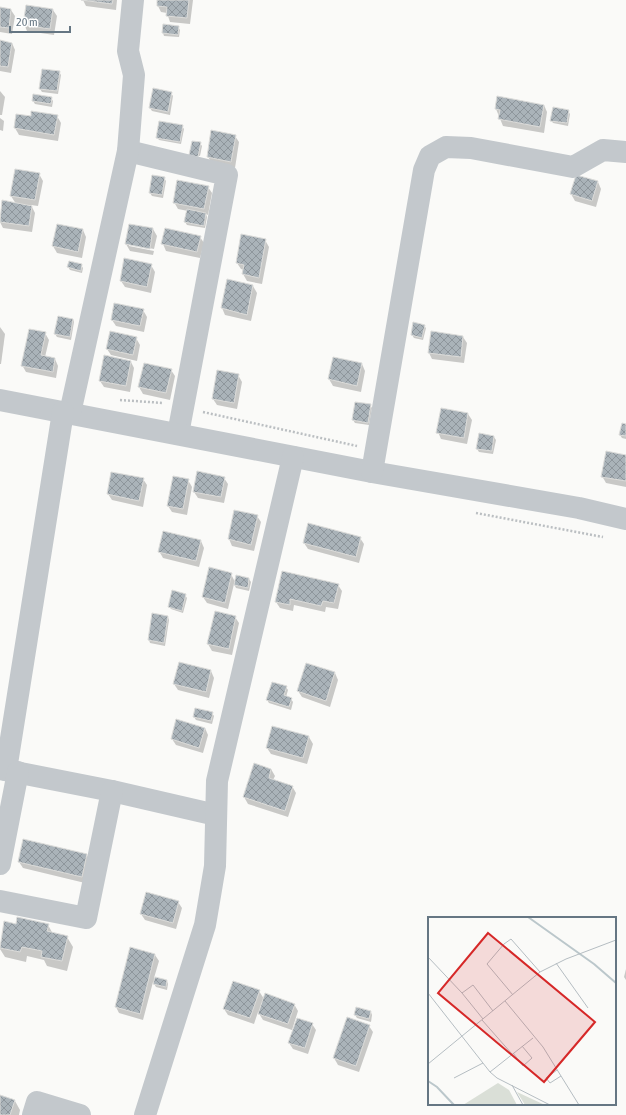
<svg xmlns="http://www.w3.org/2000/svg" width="626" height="1115" viewBox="0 0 626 1115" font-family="'Asap Condensed',sans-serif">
<defs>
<pattern id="building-cross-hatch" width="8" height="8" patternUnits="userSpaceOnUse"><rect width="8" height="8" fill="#aab3b9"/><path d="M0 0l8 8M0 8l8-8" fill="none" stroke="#8e969c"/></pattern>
</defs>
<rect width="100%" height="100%" fill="#fafaf8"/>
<!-- shadow -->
<g fill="#0003">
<polygon points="83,0 117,0 116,10 86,6"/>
<polygon points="158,0 193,0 190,24 170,22 167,13 161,12 158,6"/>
<polygon points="0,8 11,10 15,16 12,34 0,32"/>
<polygon points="53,10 57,16 54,35 27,31 24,24"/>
<polygon points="178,27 180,30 179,37 164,36 163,33"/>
<polygon points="0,41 12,43 15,50 11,73 0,71"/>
<polygon points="59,72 61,75 58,94 42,92 40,89"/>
<polygon points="0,91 5,97 2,115 0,115"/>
<polygon points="171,93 173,96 170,115 152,111 150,108"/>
<polygon points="51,98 53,101 52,107 35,104 33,101"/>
<polygon points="544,105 547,112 544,133 503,126 496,109"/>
<polygon points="568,111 570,114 568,126 553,123 551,120"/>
<polygon points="57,116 61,123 58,141 19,135 15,128 31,117"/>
<polygon points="0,118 4,121 3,131 0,130"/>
<polygon points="182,126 184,129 181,144 159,140 157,137"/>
<polygon points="235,136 239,142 235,168 212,163 208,157"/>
<polygon points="200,143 202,146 200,156 191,154"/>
<polygon points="39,174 43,181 38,206 31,205 35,213 32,232 3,228 0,222 2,202 16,204 11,196"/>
<polygon points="164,178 166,181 163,198 152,196 150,193"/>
<polygon points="598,182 601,189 596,207 575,201 571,194"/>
<polygon points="208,187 212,193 208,215 206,214 207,217 205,228 187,225 185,222 188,211 178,209 174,202"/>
<polygon points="129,225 153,229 157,236 154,249 129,244 129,246 154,251 153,255 130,251 126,244"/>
<polygon points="83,230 86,237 82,258 57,253 53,246"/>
<polygon points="200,237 204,243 200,258 166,251 163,244"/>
<polygon points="265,240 269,247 262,284 247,281 243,274 244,270 241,269 237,263"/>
<polygon points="81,265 83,268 82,273 70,270 68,267"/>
<polygon points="151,265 155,272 151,293 125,287 121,281"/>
<polygon points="228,280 253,286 257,293 251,321 225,315 222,308"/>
<polygon points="143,310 147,317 144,332 116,326 112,320"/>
<polygon points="73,319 74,322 71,340 57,337 55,334"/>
<polygon points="424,326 426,328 423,340 414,338 412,335"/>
<polygon points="0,327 5,334 1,364 0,364"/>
<polygon points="45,333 49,340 45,357 55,359 58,366 56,378 26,372 22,365"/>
<polygon points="463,337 467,343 464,363 432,359 429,353"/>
<polygon points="136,338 140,345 137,361 111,355 107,349"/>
<polygon points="131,362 134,368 130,392 104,387 100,381"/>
<polygon points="362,364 365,371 361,392 333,386 329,379"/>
<polygon points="171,370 175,376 170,400 143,394 139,387"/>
<polygon points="238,375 242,382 237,409 217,405 213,399"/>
<polygon points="370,405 372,408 369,425 355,423 353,420"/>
<polygon points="468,414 472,420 467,444 441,439 438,432"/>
<polygon points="626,425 626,439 622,438 620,435"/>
<polygon points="494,437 496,440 493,454 479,452 477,449"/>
<polygon points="626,456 626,487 606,483 602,476"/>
<polygon points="224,478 228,484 224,503 198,498 194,492"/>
<polygon points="143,479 147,485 143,507 112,500 108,494"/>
<polygon points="188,480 192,487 187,515 172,512 168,506"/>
<polygon points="235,511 257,516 261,522 254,551 232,546 229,539"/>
<polygon points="164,532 201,541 204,548 199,567 163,558 159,551"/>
<polygon points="360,538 364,544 359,563 308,549 304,543"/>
<polygon points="231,574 235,582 249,579 251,582 249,591 236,588 234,584 228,609 207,603 203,597"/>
<polygon points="338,585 342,591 338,609 326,607 325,612 294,605 293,611 280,608 276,602"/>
<polygon points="185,595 187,598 183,613 171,609 169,606"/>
<polygon points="168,617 169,620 165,646 150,643 149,640"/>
<polygon points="235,617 239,623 232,655 212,651 208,644"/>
<polygon points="211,671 214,678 209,698 178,690 174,684"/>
<polygon points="335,673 338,680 330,707 302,697 298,691"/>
<polygon points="272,683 286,687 288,690 286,697 291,699 293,702 291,710 269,703 267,700"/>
<polygon points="212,713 214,716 212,724 196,720 194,717"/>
<polygon points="273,727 309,737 313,744 307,764 271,754 267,748"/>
<polygon points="205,728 208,735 203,753 176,745 172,739"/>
<polygon points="271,769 275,776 273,780 292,786 296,793 288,817 248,804 244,797"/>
<polygon points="87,855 90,861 85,883 23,868 19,862"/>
<polygon points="178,902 182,908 176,929 145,920 141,914"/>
<polygon points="5,923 17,925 48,925 53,934 67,937 73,947 67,971 47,966 44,960 27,956 26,962 5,957 0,949"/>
<polygon points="131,948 155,955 159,961 154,978 167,981 168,984 167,990 156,987 153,982 143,1020 119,1013 116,1007"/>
<polygon points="626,969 626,980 624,977"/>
<polygon points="259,991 264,999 294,1004 298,1011 292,1030 263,1020 258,1012 254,1024 228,1015 224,1009"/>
<polygon points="371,1012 372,1015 371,1022 357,1018 355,1015"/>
<polygon points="312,1024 316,1030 308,1054 293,1049 289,1043"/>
<polygon points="369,1026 373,1032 359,1072 338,1065 334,1058"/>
<polygon points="0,1096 15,1101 20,1110 19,1115 0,1115"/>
</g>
<!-- building -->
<g fill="url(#building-cross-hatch)" stroke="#dcdcda">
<polygon points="81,0 113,0 112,4"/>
<polygon points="157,0 189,0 187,18 166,16 167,7 157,6"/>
<polygon points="26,5 53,9 50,29 23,25"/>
<polygon points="0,7 11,9 9,28 0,27"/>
<polygon points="163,24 179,26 178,35 162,33"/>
<polygon points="0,40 12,43 8,67 0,66"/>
<polygon points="42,69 60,71 57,91 39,89"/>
<polygon points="153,88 172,92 168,112 149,108"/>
<polygon points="33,94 52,97 51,104 32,101"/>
<polygon points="497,96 544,105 540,127 498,119 500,110 495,109"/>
<polygon points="553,107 569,110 567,123 550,121"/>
<polygon points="31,111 58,115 54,135 14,128 16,114 31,116"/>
<polygon points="159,121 183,125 180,142 156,138"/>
<polygon points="211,130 236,135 231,162 207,157"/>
<polygon points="192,141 201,142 198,157 189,155"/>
<polygon points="15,169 40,173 35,200 10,196"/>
<polygon points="152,175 165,177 162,195 149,193"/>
<polygon points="576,175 598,181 592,201 570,194"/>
<polygon points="177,180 209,186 204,209 173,203"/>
<polygon points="2,200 32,206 29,226 0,222"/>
<polygon points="187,209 206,213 204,226 184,222"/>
<polygon points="57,224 83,229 78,252 52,246"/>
<polygon points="129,224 153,228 150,249 125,244"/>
<polygon points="165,228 201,236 197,252 161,244"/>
<polygon points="241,234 266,239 259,278 242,274 244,265 236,263"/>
<polygon points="124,258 152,264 147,287 120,281"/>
<polygon points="69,261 82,264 81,271 67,267"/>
<polygon points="227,279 253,285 247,315 221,308"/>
<polygon points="114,303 144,309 140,326 111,320"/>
<polygon points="58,316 73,319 70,337 54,334"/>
<polygon points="413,322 425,325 422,338 411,335"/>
<polygon points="29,329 46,332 41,355 55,358 53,372 21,366"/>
<polygon points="110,331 137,337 133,355 106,349"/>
<polygon points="431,331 463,336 461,357 428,353"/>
<polygon points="104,355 131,361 126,386 99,381"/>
<polygon points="333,357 362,363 357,386 328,379"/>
<polygon points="144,363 172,369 166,393 138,387"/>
<polygon points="217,370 239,374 234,403 212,399"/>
<polygon points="355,402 371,404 368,423 352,420"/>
<polygon points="441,408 468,413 464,438 436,433"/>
<polygon points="622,423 626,424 626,436 619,435"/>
<polygon points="479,433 494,436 492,451 476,449"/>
<polygon points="606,451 626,455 626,481 601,477"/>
<polygon points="197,471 225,477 221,497 193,492"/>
<polygon points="111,472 144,478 139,501 107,494"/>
<polygon points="173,476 189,479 183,509 167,506"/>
<polygon points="234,510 258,515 251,545 228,539"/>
<polygon points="308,523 361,537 356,557 303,543"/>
<polygon points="163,531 201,540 196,561 158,552"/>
<polygon points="209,567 232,573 225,603 202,597"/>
<polygon points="282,571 339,584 334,603 323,601 321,606 290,599 290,605 275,602"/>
<polygon points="236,575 249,578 248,588 234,585"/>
<polygon points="172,590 186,594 182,611 168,607"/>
<polygon points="215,611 236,616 229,649 207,644"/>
<polygon points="152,613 168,616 164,643 148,640"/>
<polygon points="179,662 211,670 206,692 173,684"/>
<polygon points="306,663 335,672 326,701 297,691"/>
<polygon points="272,682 287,686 284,695 292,698 289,707 266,700"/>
<polygon points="195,708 213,712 211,721 193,717"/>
<polygon points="176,719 205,728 199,748 171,739"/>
<polygon points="272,726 309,736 303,758 266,748"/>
<polygon points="254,763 271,769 269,778 293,786 285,811 243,797"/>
<polygon points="23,839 87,854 82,877 18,862"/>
<polygon points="146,892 179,901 173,923 140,914"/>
<polygon points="17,917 49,924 47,931 68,936 62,961 41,957 42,951 22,947 20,952 0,948 4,921 16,924"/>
<polygon points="130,947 155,954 140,1014 115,1007"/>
<polygon points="155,977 167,980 166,987 153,984"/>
<polygon points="233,981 260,990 250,1018 223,1009"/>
<polygon points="265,993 295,1004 288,1024 258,1014"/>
<polygon points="356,1007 371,1011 369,1019 354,1015"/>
<polygon points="347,1017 370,1025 356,1066 333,1058"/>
<polygon points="297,1018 313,1023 305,1048 288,1043"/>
<polygon points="0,1095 15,1100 10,1115 0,1115"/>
</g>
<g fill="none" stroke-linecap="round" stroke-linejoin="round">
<!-- path -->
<g stroke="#bbbfc2" stroke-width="2.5" stroke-dasharray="2 2" stroke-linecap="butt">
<polyline points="120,400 163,403"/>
<polyline points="203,412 357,446"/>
<polyline points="476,513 603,537"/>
</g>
<!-- minor -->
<g stroke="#c3c8cc" stroke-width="22">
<polyline points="128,151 227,175 178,434"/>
<polyline points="0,400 372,472 579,508 626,519"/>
<polyline points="70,413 128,151 134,75 128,51 133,0"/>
<polyline points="372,472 424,170 430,156 446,147 471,148 573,167 603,150 626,152"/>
<polyline points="0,769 112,791 216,815"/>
<polyline points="6,770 63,412"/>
<polyline points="0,864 18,772"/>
<polyline points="0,901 86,918 112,791"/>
<polyline points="33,1115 37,1102 80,1115"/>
<polyline points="145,1115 205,925 215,866 217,781 293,457"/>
</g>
</g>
<!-- overview -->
<g transform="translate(428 917)">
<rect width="188" height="188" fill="#fafaf8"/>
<path d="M70 166 81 173 89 188H35ZM89 175 117 188H97Z" fill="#dadfd7"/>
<path fill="none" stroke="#bbc7cb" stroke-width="2" d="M100 0 166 47M166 47 188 66M0 164 9 170 26 188"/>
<path fill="none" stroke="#b5bdc2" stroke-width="1" d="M0 40 34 76 55 102M128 46 160 91M0 76 62 155 69 161 122 188M34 76 45 68 65 94M85 78 59 47 76 27 83 22 112 55M77 84 115 130 151 188M54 103 84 137M85 136 95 149 104 141 94 129M0 147 112 55 138 42 188 23M129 153 118 161 122 166 133 159M62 155 105 121M26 161 55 146M84 168 95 188"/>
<path fill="#d62828" fill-opacity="0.15" stroke="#d62828" stroke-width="2" d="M60 16 167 105 116 165 10 76Z"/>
<rect width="188" height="188" fill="none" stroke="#657683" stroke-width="2"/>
</g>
<!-- scale -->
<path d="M10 26v6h60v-6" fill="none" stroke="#657683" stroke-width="2"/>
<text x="16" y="26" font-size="12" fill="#657683" stroke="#ffffff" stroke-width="3" paint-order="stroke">20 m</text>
</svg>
